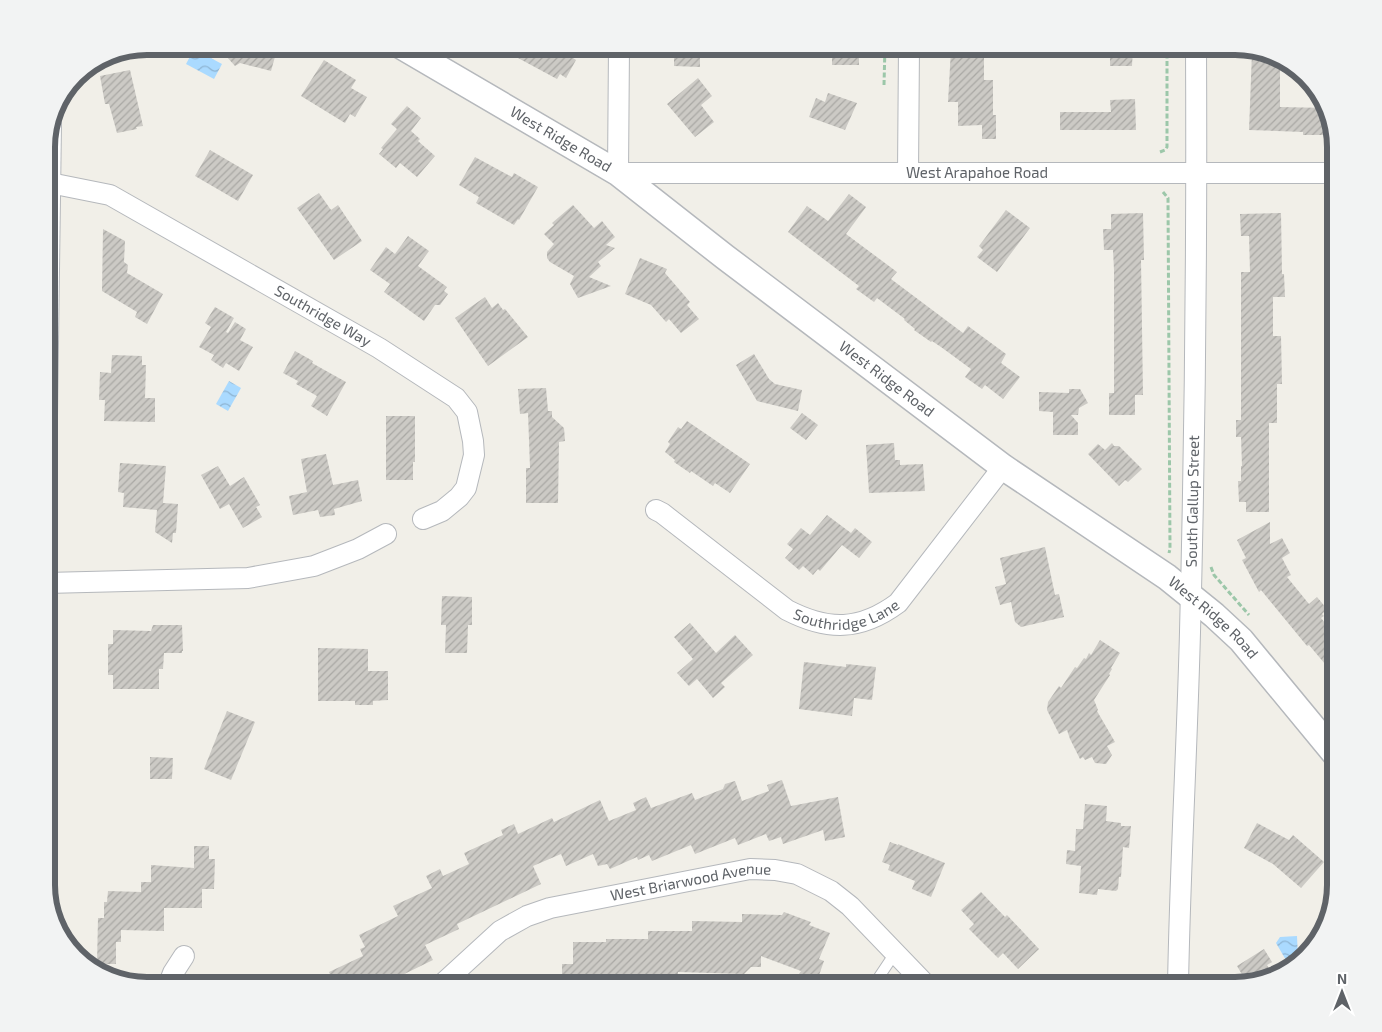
<svg xmlns="http://www.w3.org/2000/svg" width="1382" height="1032" viewBox="0 0 1382 1032" font-family="'Exo 2',sans-serif">
<defs>
<pattern id="water-waves" width="16" height="10" patternUnits="userSpaceOnUse" patternTransform="scale(1.25)"><rect width="16" height="10" fill="#aadaff"/><path d="M0 5q4-4 8 0t8 0" fill="none" stroke="#8eb4d2"/></pattern>
<pattern id="building-hatch" width="6" height="6" patternUnits="userSpaceOnUse" patternTransform="scale(1.25)"><rect width="6" height="6" fill="#cccac5"/><path d="M-1 1l2-2M0 6l6-6M5 7l2-2" fill="none" stroke="#a9a8a4"/></pattern>
</defs>
<rect width="100%" height="100%" fill="#f1efe8"/>
<!-- water -->
<g fill="url(#water-waves)">
<polygon points="194,49 222,64 214,79 186,64"/>
<polygon points="229,381 241,388 228,411 216,404"/>
<polygon points="1297,936 1298,960 1290,967 1276,943 1280,937"/>
</g>
<!-- building -->
<g fill="url(#building-hatch)">
<polygon points="217,46 278,46 271,71 240,63 235,66"/>
<polygon points="524,46 556,46 571,54 570,56 576,60 566,78 560,74 557,79 518,58"/>
<polygon points="674,46 700,46 700,67 674,66"/>
<rect x="832" y="46" width="27" height="19"/>
<polygon points="954,46 984,46 984,80 993,80 993,115 996,115 996,139 982,139 982,125 958,126 958,102 948,102 951,49 954,49"/>
<polygon points="1110,46 1133,46 1132,66 1110,66"/>
<polygon points="1252,52 1280,62 1280,107 1327,108 1326,135 1303,135 1303,132 1249,130"/>
<polygon points="324,60 356,80 351,88 367,97 355,117 350,114 345,123 301,96"/>
<polygon points="130,70 143,126 136,127 137,129 117,133 109,104 105,104 100,76"/>
<polygon points="698,78 712,96 701,105 714,122 695,137 667,104"/>
<polygon points="828,93 857,103 845,130 809,117 816,98 825,102"/>
<polygon points="1135,99 1136,130 1060,130 1060,112 1111,112 1110,100"/>
<polygon points="407,106 421,118 411,131 420,139 418,141 435,156 417,177 400,163 396,168 379,154 383,149 381,148 397,129 391,124"/>
<polygon points="210,150 253,175 238,201 195,176"/>
<polygon points="475,157 512,177 514,173 538,187 519,220 518,219 514,225 476,203 479,197 459,185"/>
<polygon points="319,193 331,210 338,205 362,241 334,260 297,208"/>
<polygon points="849,194 866,207 846,234 897,272 891,279 963,333 968,326 1006,354 1001,363 1020,377 1003,399 985,385 982,389 965,377 971,369 941,347 932,341 931,342 914,330 915,329 904,320 905,319 877,298 874,302 856,289 859,286 788,232 807,206 828,221"/>
<polygon points="573,205 594,228 602,221 615,237 606,245 615,248 598,262 601,266 589,277 611,286 578,298 570,284 574,276 550,262 547,258 547,252 554,244 544,234 554,225 552,223"/>
<polygon points="1006,210 1030,228 997,272 977,257 983,250 979,246"/>
<polygon points="1143,213 1144,260 1141,260 1143,395 1135,395 1135,415 1109,415 1109,393 1114,393 1114,270 1113,250 1104,250 1103,229 1111,229 1111,214"/>
<polygon points="1281,213 1282,274 1284,274 1285,297 1273,297 1273,336 1281,336 1282,384 1277,384 1277,423 1269,423 1269,512 1246,512 1246,502 1239,502 1238,481 1241,481 1241,466 1242,466 1241,437 1236,437 1236,420 1241,420 1241,272 1250,272 1249,236 1241,236 1240,214"/>
<polygon points="103,229 125,241 124,262 128,265 127,273 163,294 147,324 135,317 137,312 102,291"/>
<polygon points="408,236 429,251 418,266 447,287 444,291 448,294 440,305 435,305 424,321 384,292 390,284 370,270 386,247 395,254"/>
<polygon points="640,258 667,269 665,273 690,302 687,305 699,319 681,333 669,319 666,322 651,305 625,294"/>
<polygon points="485,297 492,308 498,303 503,310 505,309 528,337 488,366 455,318"/>
<polygon points="215,307 234,318 226,332 228,333 235,322 246,329 240,340 253,347 239,371 226,363 223,368 211,360 214,355 199,347 211,327 205,323"/>
<polygon points="295,351 313,361 312,363 346,382 327,416 311,406 317,396 296,384 298,381 283,373"/>
<polygon points="754,354 769,379 775,384 802,390 798,411 757,401 736,365"/>
<polygon points="112,355 142,356 142,365 146,365 145,398 155,398 155,422 104,421 105,400 99,400 100,372 111,373"/>
<polygon points="546,388 548,411 552,411 552,417 564,428 565,441 559,442 558,503 526,503 526,468 530,468 528,413 520,414 518,389"/>
<polygon points="1069,389 1080,389 1088,403 1079,408 1078,415 1071,415 1078,423 1078,435 1053,435 1053,412 1039,411 1039,392 1069,393"/>
<polygon points="802,413 818,425 806,440 790,428"/>
<polygon points="386,416 415,416 415,462 413,462 413,480 386,480"/>
<polygon points="687,421 750,464 730,493 715,483 713,486 691,471 690,473 674,462 675,460 665,452 670,444 668,442 678,427 681,429"/>
<polygon points="894,443 895,460 900,460 900,465 923,464 925,491 869,493 866,445"/>
<polygon points="1112,443 1114,446 1119,446 1142,469 1128,482 1125,480 1119,486 1088,454 1098,444 1105,450"/>
<polygon points="326,454 333,485 358,480 362,501 334,509 335,515 320,517 318,510 293,515 289,496 307,492 301,459"/>
<polygon points="120,463 166,466 163,503 178,504 176,533 173,533 172,543 155,532 157,510 123,507 124,493 118,492"/>
<polygon points="218,466 230,486 244,477 260,505 256,507 262,517 243,528 229,504 220,509 201,475"/>
<polygon points="827,515 851,533 855,528 872,542 859,558 842,545 820,571 818,569 813,575 803,566 799,570 785,558 793,549 787,544 801,528 810,535"/>
<polygon points="1270,522 1270,544 1282,538 1290,553 1282,558 1291,575 1287,577 1309,604 1317,597 1327,609 1322,614 1324,616 1321,618 1336,636 1336,677 1309,645 1307,646 1261,590 1259,592 1242,560 1246,558 1237,540"/>
<polygon points="1045,547 1055,595 1059,594 1064,617 1021,627 1015,622 1011,602 1000,605 995,587 1006,584 1000,558"/>
<polygon points="442,596 472,597 472,625 468,625 467,653 445,653 446,625 441,625"/>
<polygon points="690,623 716,653 735,635 753,655 721,683 725,687 713,698 697,679 689,686 677,673 693,659 674,637"/>
<polygon points="153,625 182,625 183,651 182,651 182,653 164,653 163,669 159,669 159,689 113,689 113,675 108,675 108,644 113,644 113,630 151,631"/>
<polygon points="1100,640 1120,653 1111,668 1112,669 1109,674 1110,675 1094,700 1098,710 1097,711 1115,742 1107,746 1112,755 1106,764 1095,763 1092,757 1085,760 1083,757 1080,759 1070,739 1067,730 1059,734 1047,710 1048,702 1059,686 1061,688 1075,667 1077,668 1084,658 1086,659 1089,653 1091,655"/>
<polygon points="318,648 368,649 368,671 388,671 388,700 373,701 373,705 355,705 355,701 318,701"/>
<polygon points="804,662 846,667 846,664 876,667 872,700 854,698 852,716 799,709"/>
<polygon points="227,711 255,722 231,780 204,769"/>
<polygon points="150,757 173,758 172,779 150,779"/>
<polygon points="782,780 791,806 838,797 845,837 825,841 823,830 783,844 781,837 769,841 766,834 738,845 735,838 695,854 691,845 652,861 649,855 638,860 637,857 610,869 607,864 598,866 593,854 566,866 561,854 533,866 541,884 457,924 459,929 425,945 433,960 390,981 392,986 335,986 329,972 363,956 360,949 365,947 359,935 398,916 393,906 432,888 426,876 440,869 443,876 469,864 464,853 503,835 501,830 514,824 518,834 552,818 554,822 600,800 609,821 636,810 633,803 646,797 651,808 692,793 695,800 723,789 725,784 735,781 742,801 769,791 767,785"/>
<polygon points="1085,804 1107,806 1106,821 1121,823 1121,826 1131,826 1129,848 1123,847 1121,877 1119,877 1118,889 1116,891 1098,889 1097,895 1079,893 1081,866 1066,864 1067,850 1075,851 1076,829 1083,829"/>
<polygon points="1257,823 1289,840 1293,835 1324,862 1301,888 1273,864 1244,848"/>
<polygon points="890,842 898,845 898,844 945,863 931,897 912,889 915,881 888,870 890,865 882,862"/>
<polygon points="194,846 209,846 209,859 215,859 214,889 202,889 202,908 164,908 164,931 121,930 121,942 116,942 116,964 97,964 98,918 104,918 104,902 107,902 108,891 141,892 141,882 151,882 151,865 194,868"/>
<polygon points="981,892 1005,917 1007,915 1039,949 1018,969 1003,953 998,958 969,929 974,924 961,910"/>
<polygon points="784,912 811,922 809,925 830,933 819,959 824,961 817,981 799,974 801,971 761,956 761,967 751,967 744,974 678,972 678,984 562,986 562,964 573,964 573,942 606,942 606,939 648,939 648,931 692,931 692,921 742,922 742,914 782,915"/>
<polygon points="1264,949 1272,962 1267,965 1274,977 1247,983 1237,966"/>
</g>
<g fill="none" stroke-linecap="round" stroke-linejoin="round">
<!-- service casing -->
<g stroke="#b5b8bc" stroke-width="12">
<polyline id="service" points="873,986 895,953"/>
</g>
<!-- minor casing -->
<g stroke="#b5b8bc" stroke-width="22">
<g id="minor">
<path id="s1" d="M619 46 618 173H1336"/>
<polyline points="908,173 909,46"/>
<path id="s2" d="M50 183 110 195 379 348 456 398 467 412 473 441 474 455 466 488 459 497 442 511 423 519"/>
<polyline points="46,489 51,123"/>
<path id="s3" d="M656 510 662 513 787 610C828 631 860 631 898 603L1003 467"/>
<polyline points="46,583 248,578 314,566 358,549 386,534"/>
<polyline points="168,986 173,973 184,956"/>
<path id="s4" d="M440 986 500 931 527 916 550 908 750 869 775 870 797 874 831 891 850 906 927 986"/>
<path id="s5" d="M1178 986C1180 868 1187 750 1190 632 1195 437 1197 241 1196 46"/>
</g>
</g>
<!-- tertiary casing -->
<g stroke="#b5b8bc" stroke-width="28">
<g id="tertiary">
<path id="s6" d="M401 46 618 173 725 257 1003 467 1167 577 1214 615 1241 640 1336 755"/>
</g>
</g>
<!-- path -->
<g stroke="#9cc7a9" stroke-width="3" stroke-dasharray="5 2.5" stroke-linecap="butt">
<polyline points="884,85 885,46"/>
<polyline points="1160,152 1165,150 1167,147 1167,46"/>
<polyline points="1163,192 1168,198 1170,549 1169,553"/>
<polyline points="1211,567 1214,575 1249,615"/>
</g>
<!-- service -->
<use href="#service" stroke="#fff" stroke-width="10"/>
<!-- minor -->
<use href="#minor" stroke="#fff" stroke-width="20"/>
<!-- tertiary -->
<use href="#tertiary" stroke="#fff" stroke-width="25"/>
</g>
<g text-anchor="middle" stroke-width="4" stroke-linejoin="round" paint-order="stroke">
<!-- street labels -->
<g font-size="15" fill="#5f6368" stroke="#fff">
<text dy="5" stroke="none"><textPath href="#s6" startOffset="185">West Ridge Road</textPath></text>
<text dy="5" stroke="none"><textPath href="#s1" startOffset="486">West Arapahoe Road</textPath></text>
<text dy="5" stroke="none"><textPath href="#s2" startOffset="306">Southridge Way</textPath></text>
<text dy="5" stroke="none"><textPath href="#s6" startOffset="590">West Ridge Road</textPath></text>
<text dy="5" stroke="none"><textPath href="#s5" startOffset="485">South Gallup Street</textPath></text>
<text dy="5" stroke="none"><textPath href="#s3" startOffset="228">Southridge Lane</textPath></text>
<text dy="5" stroke="none"><textPath href="#s6" startOffset="995">West Ridge Road</textPath></text>
<text dy="5" stroke="none"><textPath href="#s4" startOffset="280">West Briarwood Avenue</textPath></text>
</g>
</g>
<!-- crop -->
<path d="M0 0H1382V1032H0ZM147 55H1235A92 92 0 0 1 1327 147V885A92 92 0 0 1 1235 977H147A92 92 0 0 1 55 885V147A92 92 0 0 1 147 55Z" fill="#f2f3f3" fill-rule="evenodd"/>
<path fill="none" stroke="#5f6368" stroke-width="6" d="M147 55H1235A92 92 0 0 1 1327 147V885A92 92 0 0 1 1235 977H147A92 92 0 0 1 55 885V147A92 92 0 0 1 147 55Z"/>
<!-- north arrow -->
<g transform="translate(1342 992)" stroke="#ffffff" stroke-width="4" paint-order="stroke">
<path d="M0-4L9 19L0 12L-9 19Z" fill="#5f6368"/>
<text y="-8" font-size="14" font-weight="bold" text-anchor="middle" fill="#5f6368">N</text>
</g>
</svg>
